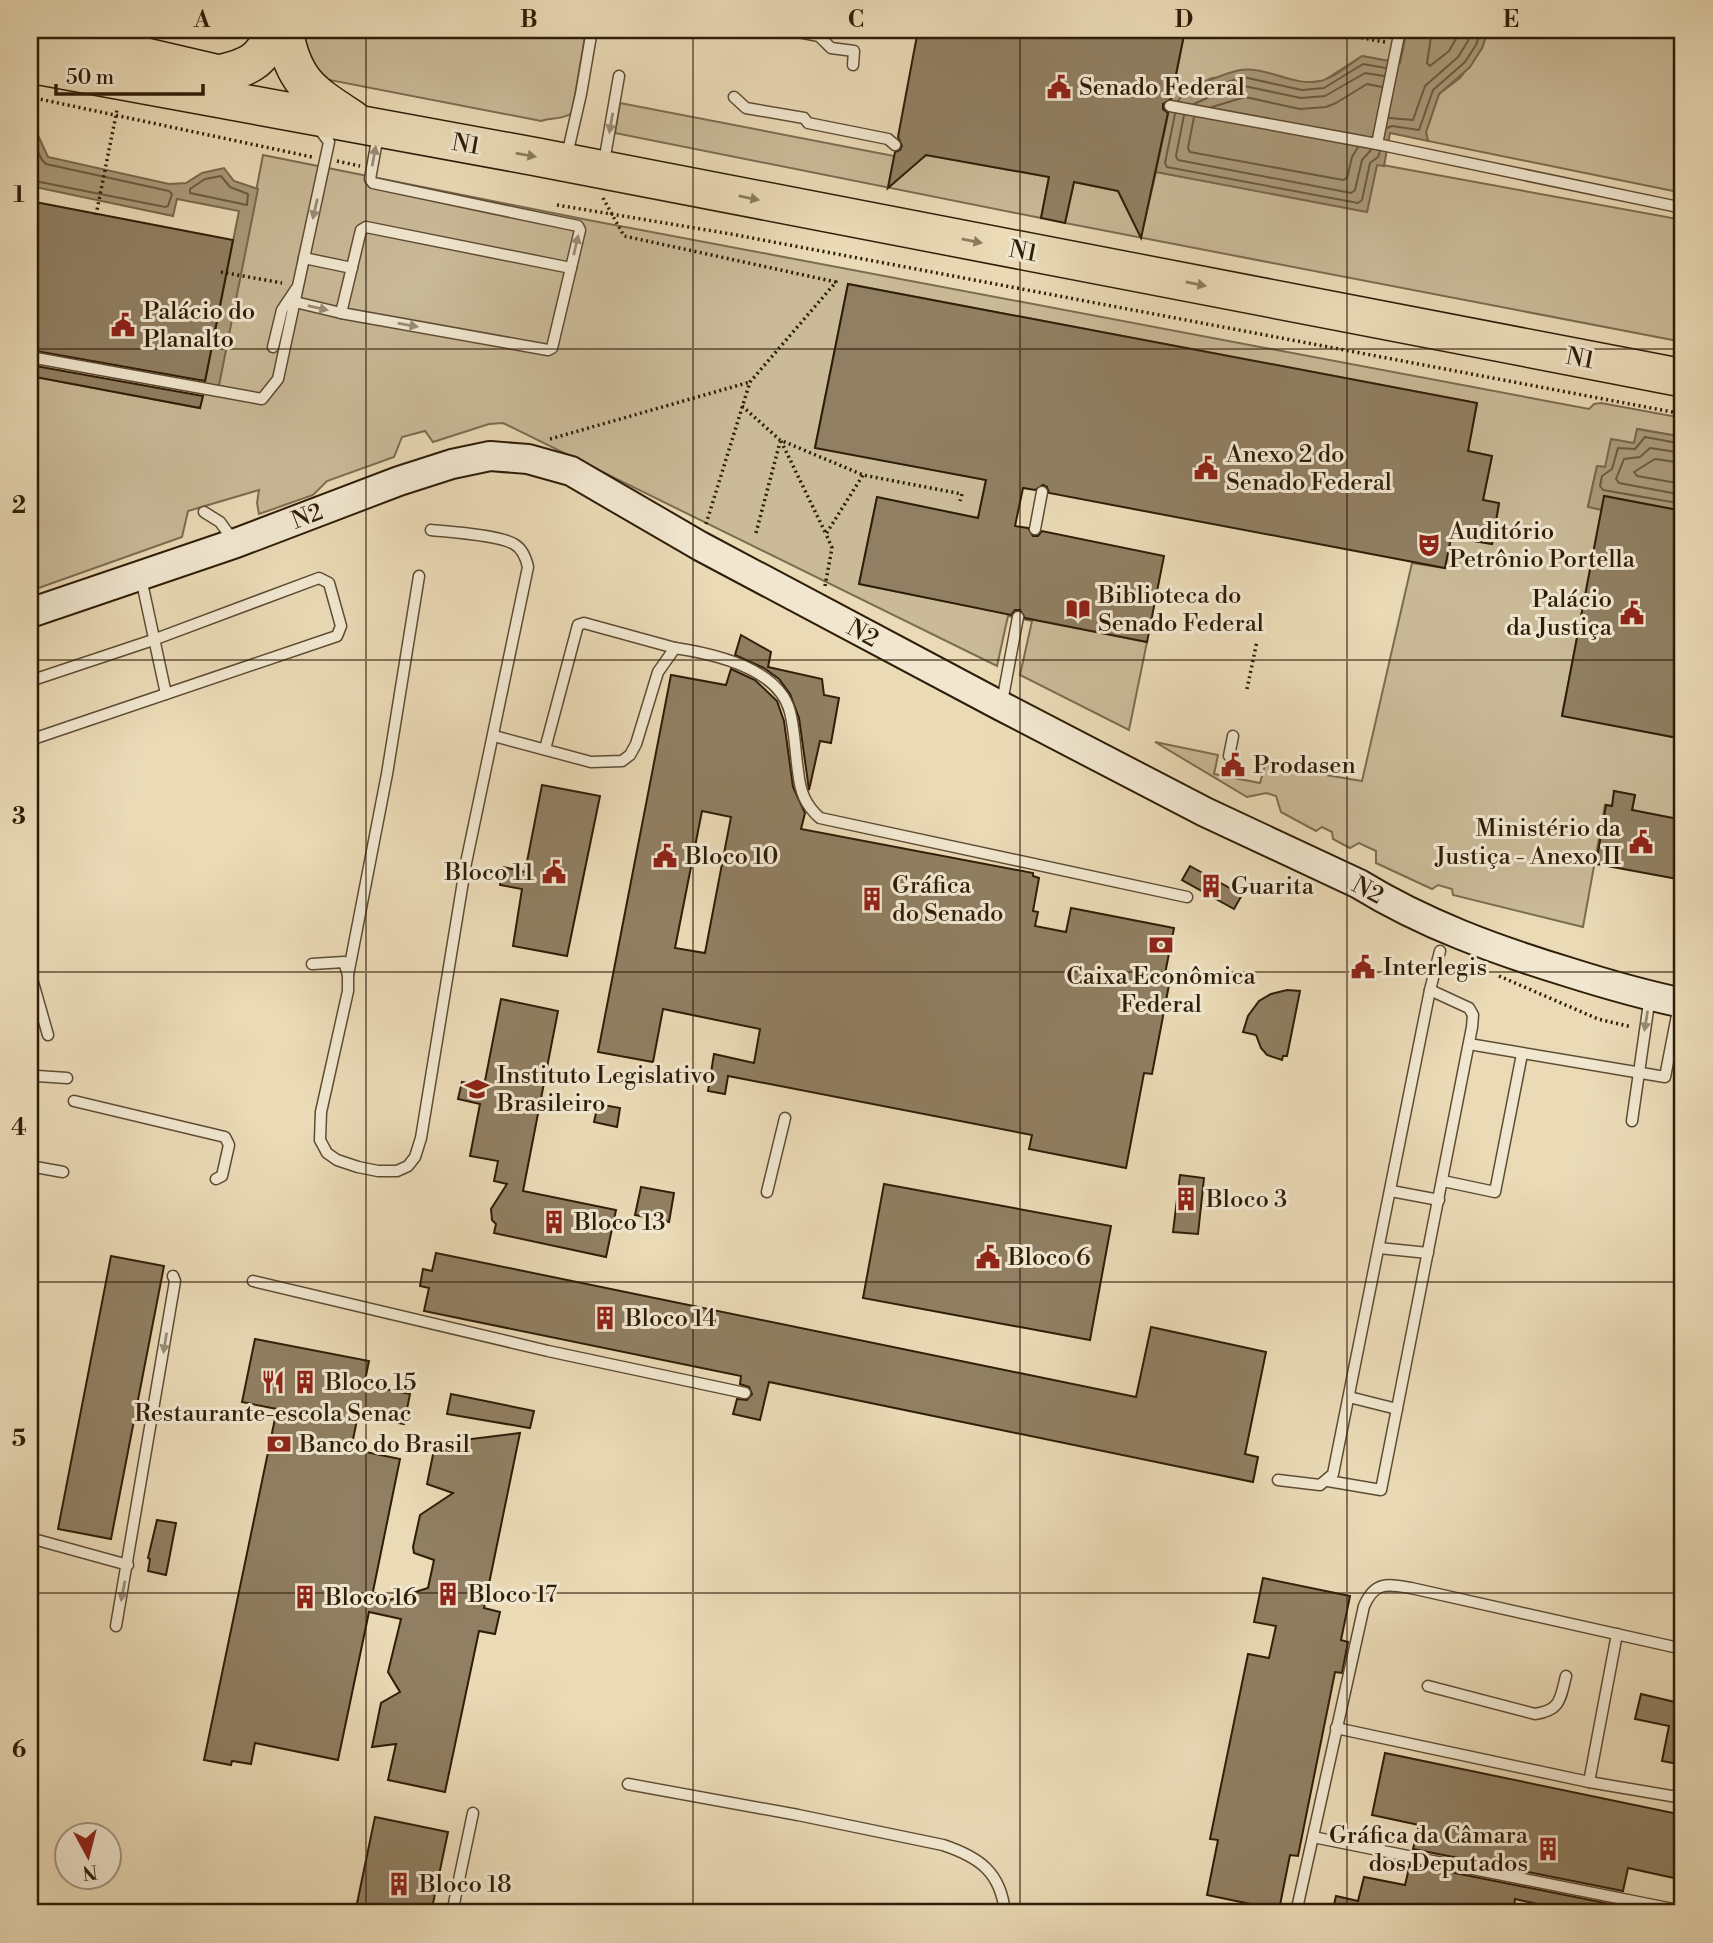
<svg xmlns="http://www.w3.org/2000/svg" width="1713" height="1943" viewBox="0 0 1713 1943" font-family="'Libre Bodoni',serif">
<rect width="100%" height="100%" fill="#eadab6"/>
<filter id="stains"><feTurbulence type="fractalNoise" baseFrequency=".00286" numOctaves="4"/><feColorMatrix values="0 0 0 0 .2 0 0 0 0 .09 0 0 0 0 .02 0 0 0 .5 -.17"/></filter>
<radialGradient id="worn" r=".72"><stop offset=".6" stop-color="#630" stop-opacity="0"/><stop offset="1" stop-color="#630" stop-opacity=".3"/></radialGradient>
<!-- green -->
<g fill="#caba98" stroke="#7c6c50" stroke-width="2">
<path d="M302 30H586L572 113C563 120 552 117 541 121L314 77Z"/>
<polygon points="1185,30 1407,30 1400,63 1362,56 1323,81 1303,83 1272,74 1212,78 1188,89 1173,91"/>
<polygon points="1488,30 1683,30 1683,193 1428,141 1426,132 1439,94 1460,78 1482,48"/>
<polygon points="620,103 894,156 888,187 926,155 1049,177 1041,218 615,133"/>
<polygon points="263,155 588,220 1589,409 1594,404 1601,403 1683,418 1683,437 1638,429 1634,443 1605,467 1597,466 1588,506 1602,510 1562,715 1683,739 1683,820 1632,810 1635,795 1614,791 1623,808 1605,805 1583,927 1453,895 1452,889 1438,885 1432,889 1376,863 1376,851 1359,843 1350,848 1333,839 1332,832 1322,827 1316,831 1281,812 1276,796 1266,793 1247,797 1155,742 1218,755 1214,774 1260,783 1265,765 1362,781 1412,563 1445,568 1457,508 1480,513 1475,541 1492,544 1499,504 1483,500 1492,456 1468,451 1477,403 848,284 815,447 986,480 978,518 877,498 859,584 1147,642 1129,730 1020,675 1032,621 1008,616 997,666 503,423 489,424 433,442 425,431 402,437 394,457 327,481 313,495 259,514 257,503 259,490 188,511 182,537 30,591 30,376 200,408 204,387 218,390"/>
<polygon points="1377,164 1683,220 1683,342 1065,223 1074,182 1118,191 1141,237 1156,172 1367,211"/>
</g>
<!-- water -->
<g fill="#aa9a7a" stroke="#79684c" stroke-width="2">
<path d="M1407 30H1488L1482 48 1470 67 1439 94 1426 132 1428 141 1390 133 1384 166 1377 165 1367 212 1156 172 1173 91C1197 88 1217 75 1240 70 1267 66 1293 87 1320 81 1334 78 1350 64 1362 56L1400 63Z"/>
<polygon points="30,118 48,157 169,184 186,183 202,173 224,168 234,181 258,189 218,390 204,387 239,211 177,199 173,216 30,186"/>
<polygon points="1637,429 1683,437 1683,511 1605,496 1602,510 1588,507 1597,466 1605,467 1611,439 1634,443"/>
</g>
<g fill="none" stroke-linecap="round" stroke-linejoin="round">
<!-- shore -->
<g stroke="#6c5c40" stroke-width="2">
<polyline points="1432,30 1427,63 1430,66 1449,51 1461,30"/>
<polyline points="1178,101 1181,97 1243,77 1302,90 1324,88 1363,64 1386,68"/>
<polyline points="1194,104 1218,93 1244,86 1301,98 1325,96 1365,73 1384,76"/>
<polyline points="1212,107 1245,97 1300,109 1326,107 1336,103 1367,84 1382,87"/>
<polyline points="1175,114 1165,163 1167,167 1358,203 1362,200 1370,163 1378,157 1380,151"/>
<polyline points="1184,115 1176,156 1178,160 1351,193 1355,190 1362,160 1371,150"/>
<polyline points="1194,117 1188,148 1190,152 1343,180 1347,178 1352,157 1358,147"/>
<polyline points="1389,118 1413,120 1425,86 1458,57 1468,41 1472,30"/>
<polyline points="1387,128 1392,126 1419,130 1433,90 1465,62 1476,45 1481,30"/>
<polyline points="30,135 42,160 46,164 169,191 172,194 168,206 165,207 30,180"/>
<polygon points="221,176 230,187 248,194 247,205 190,193 190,189 205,179"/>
<polyline points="1683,444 1645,437 1635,449 1618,448 1612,469 1602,476 1600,486 1603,490 1683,504"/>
<polyline points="1683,453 1650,448 1640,457 1624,459 1616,479 1619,483 1683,495"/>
<polyline points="1683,463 1655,459 1634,472 1637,476 1683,484"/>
</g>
</g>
<!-- building -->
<g fill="#907f62" stroke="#2f1d07" stroke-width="2" fill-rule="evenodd">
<polygon points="918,30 1185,30 1171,99 1163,104 1163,109 1168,113 1141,238 1118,191 1074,182 1065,223 1041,218 1049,177 926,155 888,188 895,152 900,150 902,146 898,137"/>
<polygon points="30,201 233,240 205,381 30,350"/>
<polygon points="848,284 1477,403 1468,451 1492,456 1483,500 1499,503 1492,544 1451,537 1445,568 1049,493 1047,487 1043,485 1035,490 1023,488 1015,526 1028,528 1033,536 1038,536 1042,531 1164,556 1147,642 1025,618 1020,610 1015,610 1011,615 859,584 877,497 978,518 986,480 815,448"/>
<polygon points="30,365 203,396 200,408 30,376"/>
<polygon points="1604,496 1683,511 1683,739 1562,716"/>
<polygon points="741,635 771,652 768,667 822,679 824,695 839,698 831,743 820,741 809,790 799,718 790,694 779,679 764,668 735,655"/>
<path d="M731 669 755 680 777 701 784 721 793 787 805 813 801 829 1033 873V876L1039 878 1033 911 1038 912 1035 926 1066 932 1071 908 1174 928 1163 984 1169 985 1152 1074 1144 1073 1126 1168 1029 1149 1032 1135 728 1076 725 1094 708 1091 714 1054 754 1063 760 1029 663 1009 653 1062 598 1052 671 675 726 685ZM702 811 731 817 705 953 675 948Z"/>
<polygon points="542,785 600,796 567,956 513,946 522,889 500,885 503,867 525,872"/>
<polygon points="1614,791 1635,795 1632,810 1683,820 1683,880 1596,864 1606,805 1612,806"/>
<polygon points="1190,866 1242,895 1234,909 1182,880"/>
<polygon points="1287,990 1300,991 1287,1056 1283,1056 1282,1060 1267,1055 1261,1048 1256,1035 1243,1032 1248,1016 1259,1001 1271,994"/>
<polygon points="501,999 558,1011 523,1191 616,1210 606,1257 494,1233 496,1224 492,1220 491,1209 507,1184 494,1181 498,1161 470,1156 480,1104 458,1099 462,1082 484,1086"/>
<polygon points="598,1104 620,1108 617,1127 594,1122"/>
<polygon points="1180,1175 1204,1178 1198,1234 1173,1232"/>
<polygon points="884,1184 1111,1226 1090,1340 863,1298"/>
<polygon points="641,1187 674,1193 669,1222 635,1215"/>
<polygon points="436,1253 1136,1397 1151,1327 1266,1352 1245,1454 1258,1457 1253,1482 769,1382 760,1420 733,1414 737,1399 747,1400 752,1394 749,1387 740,1384 741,1376 424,1311 429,1288 420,1286 423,1269 432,1271"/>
<polygon points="111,1256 164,1266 111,1539 58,1529"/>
<polygon points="255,1339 369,1361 364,1385 410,1394 404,1424 358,1415 351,1449 400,1459 370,1606 428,1588 434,1560 414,1553 413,1547 420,1515 453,1493 427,1484 435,1445 439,1443 520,1433 484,1608 500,1612 495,1634 479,1631 445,1792 388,1780 396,1744 372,1747 381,1703 400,1692 388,1672 401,1619 369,1612 338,1760 255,1743 251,1764 232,1761 231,1765 204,1760 277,1409 242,1402"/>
<polygon points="451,1394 534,1411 530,1428 447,1414"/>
<polygon points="157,1520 176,1523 166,1575 148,1571 150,1559 148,1558"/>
<polygon points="1263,1578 1350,1596 1341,1640 1348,1642 1342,1673 1335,1672 1298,1856 1290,1855 1279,1910 1207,1895 1218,1840 1210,1839 1248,1654 1269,1658 1276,1626 1254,1622"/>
<polygon points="1641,1694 1675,1702 1676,1694 1683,1694 1683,1765 1662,1761 1669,1726 1635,1719"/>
<polygon points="1385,1753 1683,1815 1683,1880 1628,1868 1623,1891 1413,1849 1419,1825 1372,1815"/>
<polygon points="375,1817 448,1832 431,1913 355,1913"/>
<polygon points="1410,1864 1620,1906 1619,1913 1545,1913 1546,1906 1515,1899 1513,1913 1332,1913 1336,1896 1358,1901 1364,1877 1405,1885"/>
</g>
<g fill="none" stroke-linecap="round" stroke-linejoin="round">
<!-- lane casing -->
<g stroke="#5e4c33" stroke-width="13">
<g id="lane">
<polyline points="788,30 819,36 831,48 854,51 853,65"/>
<polyline points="734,97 746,108 804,118 808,123 888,139 895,145"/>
<polyline points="1170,106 1377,144 1683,208"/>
<polyline points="1377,144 1400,30"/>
<polyline points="567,155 581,94 592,30"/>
<polyline points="604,162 619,76"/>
<polyline points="304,258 352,268"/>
<polyline points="295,302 341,313 548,350 552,348 580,230 578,226 373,183 370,179 378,135"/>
<polyline points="341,313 361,230 366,227 571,268"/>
<polyline points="273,347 282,310 296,289"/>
<polyline points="30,357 262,399 278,379 329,142 317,126"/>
<polyline points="204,512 220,522 233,540"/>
<polyline points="1035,529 1042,492"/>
<polyline points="141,578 166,694"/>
<polyline points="30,681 153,640 319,578 329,583 341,626 337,636 30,740"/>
<polyline points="1002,702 1018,617"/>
<path d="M494 736 591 762 622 761 630 755 636 744 658 672 675 648C715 654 779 668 790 712 795 731 795 752 798 771 800 791 805 805 820 818L1187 897"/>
<polyline points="545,749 578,625 584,623 675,648"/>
<polyline points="1229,756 1233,736"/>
<path d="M312 964 344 962 348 975V991L321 1112 320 1140 327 1153 337 1160 358 1167 378 1171H397L408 1166 415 1157 421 1138 466 863 528 567C526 558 523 549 514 544 499 535 450 532 431 530"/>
<polyline points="30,972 48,1035"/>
<polyline points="348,975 387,774 419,576"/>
<polyline points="1469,1044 1665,1077 1679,1005"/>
<polyline points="37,1076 67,1078"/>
<polyline points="74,1101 225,1137 229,1145 222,1176 216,1179"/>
<polyline points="1632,1121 1650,996"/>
<polyline points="30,1166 63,1172"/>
<polyline points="1443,1181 1495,1192 1522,1054"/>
<polyline points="1391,1191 1439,1200"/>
<polyline points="767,1192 785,1118"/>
<polyline points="1379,1248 1428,1253"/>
<polyline points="253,1281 548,1351 745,1393"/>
<polyline points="1349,1397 1397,1409"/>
<polyline points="1278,1480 1320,1485 1333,1474 1430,990 1440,951"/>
<polyline points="1328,1481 1381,1490 1472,1027 1473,1015 1469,1008 1430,990"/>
<polyline points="30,1538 128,1565"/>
<polyline points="116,1626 175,1281 173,1276"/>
<path d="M1428 1686 1535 1714C1561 1710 1560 1699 1566 1676"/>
<polyline points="1336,1728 1589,1782 1683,1798"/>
<polyline points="1589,1782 1617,1634"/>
<path d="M628 1784 798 1815 943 1845C979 1857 1001 1872 1005 1913"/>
<polyline points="1313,1837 1683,1911"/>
<polyline points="452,1913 473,1813"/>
<path d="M1296 1913 1364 1606C1375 1581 1387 1584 1411 1588L1683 1649"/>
</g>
</g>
<!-- secondary casing -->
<g stroke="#2f1d07" stroke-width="32">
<path id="secondary" d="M30 613 236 543 399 481 452 464 490 456 528 459 571 471 700 546 1001 706 1205 812 1359 884C1424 924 1496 950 1568 972 1606 984 1644 995 1683 1003"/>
</g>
<!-- highway casing -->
<g stroke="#2f1d07" stroke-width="40">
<g id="highway">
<path d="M30 30 219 74C255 66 259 60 278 30"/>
<path d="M284 30C293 82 311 92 352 119"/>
<polyline points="30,64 537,157 1683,378"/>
</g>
</g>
<!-- path -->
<g stroke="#2f1d07" stroke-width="3.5" stroke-dasharray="2 3.5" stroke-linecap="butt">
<polyline points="1318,30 1385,42"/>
<polyline points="30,97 312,157"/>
<polyline points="337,161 360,166"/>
<polyline points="603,198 624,236 836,282 750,382 706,524"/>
<polyline points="557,205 731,234 1683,414"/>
<polyline points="221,272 282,283"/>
<polyline points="742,406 780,440 863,475 962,494 960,501"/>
<polyline points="550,439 750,382"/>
<polyline points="781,441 826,534"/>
<polyline points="756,533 780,442"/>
<polyline points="825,586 832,548 826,534 863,475"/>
<polyline points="1499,976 1598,1019 1632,1027"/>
</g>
<!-- lane -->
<use href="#lane" stroke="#f1e7d0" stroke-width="10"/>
<!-- secondary -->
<use href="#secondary" stroke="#f1e7d0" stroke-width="28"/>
<!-- highway -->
<use href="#highway" stroke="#eadab6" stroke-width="37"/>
<!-- path-bridge -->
<g stroke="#2f1d07" stroke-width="3.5" stroke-dasharray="2 3.5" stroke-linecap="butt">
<polyline points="96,215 117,110"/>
<polyline points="1247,689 1257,641"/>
</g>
</g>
<!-- one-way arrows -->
<defs><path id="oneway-solid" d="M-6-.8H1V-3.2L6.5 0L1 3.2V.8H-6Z" transform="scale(1.75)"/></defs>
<g fill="#9a8c76">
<use href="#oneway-solid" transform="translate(611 123) rotate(100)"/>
<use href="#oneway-solid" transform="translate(374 156) rotate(-80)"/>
<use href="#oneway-solid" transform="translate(315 209) rotate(103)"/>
<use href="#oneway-solid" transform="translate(576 245) rotate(-77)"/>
<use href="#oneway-solid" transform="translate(318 308) rotate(13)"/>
<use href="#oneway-solid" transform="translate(408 325) rotate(10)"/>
<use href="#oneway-solid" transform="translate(1646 1021) rotate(99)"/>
<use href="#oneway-solid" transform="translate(165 1343) rotate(99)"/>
<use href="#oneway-solid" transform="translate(123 1591) rotate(101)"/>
</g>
<g fill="#8c7c5e">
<use href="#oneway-solid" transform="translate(526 155) rotate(10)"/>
<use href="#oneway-solid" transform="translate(749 198) rotate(11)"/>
<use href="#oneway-solid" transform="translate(972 241) rotate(11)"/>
<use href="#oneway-solid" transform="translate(1196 284) rotate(11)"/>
</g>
<!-- grid -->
<path fill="none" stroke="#2f1d07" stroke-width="2" stroke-opacity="0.55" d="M366 30V1913M693 30V1913M1020 30V1913M1347 30V1913M30 349H1683M30 660H1683M30 972H1683M30 1282H1683M30 1593H1683"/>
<!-- icons -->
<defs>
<g id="civic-bare" transform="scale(1.89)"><path d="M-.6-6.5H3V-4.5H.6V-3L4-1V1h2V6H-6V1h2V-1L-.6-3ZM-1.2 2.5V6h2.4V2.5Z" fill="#8f2418" stroke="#f1e7d0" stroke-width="2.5" paint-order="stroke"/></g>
<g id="theatre-bare" transform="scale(1.89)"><path d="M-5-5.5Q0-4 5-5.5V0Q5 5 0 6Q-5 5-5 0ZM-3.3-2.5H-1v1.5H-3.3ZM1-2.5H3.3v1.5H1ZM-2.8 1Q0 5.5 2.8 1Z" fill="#8f2418" stroke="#f1e7d0" stroke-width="2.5" paint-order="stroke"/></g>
<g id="library-bare" transform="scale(1.89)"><path d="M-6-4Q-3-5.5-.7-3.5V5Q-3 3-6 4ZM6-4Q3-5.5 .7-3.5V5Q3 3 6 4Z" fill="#8f2418" stroke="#f1e7d0" stroke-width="2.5" paint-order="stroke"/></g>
<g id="building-bare" transform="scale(1.89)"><path d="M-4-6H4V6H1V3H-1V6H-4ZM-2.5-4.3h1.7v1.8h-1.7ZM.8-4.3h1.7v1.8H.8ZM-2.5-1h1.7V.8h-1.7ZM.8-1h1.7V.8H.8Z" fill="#8f2418" stroke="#f1e7d0" stroke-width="2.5" paint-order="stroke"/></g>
<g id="bank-bare" transform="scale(1.89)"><path d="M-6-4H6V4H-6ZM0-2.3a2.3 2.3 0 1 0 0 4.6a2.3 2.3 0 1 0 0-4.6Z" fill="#8f2418" stroke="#f1e7d0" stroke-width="2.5" paint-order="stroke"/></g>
<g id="university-bare" transform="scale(1.89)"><path d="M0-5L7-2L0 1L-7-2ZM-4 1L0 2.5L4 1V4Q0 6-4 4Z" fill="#8f2418" stroke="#f1e7d0" stroke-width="2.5" paint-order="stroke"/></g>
<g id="restaurant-bare" transform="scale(1.89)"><path d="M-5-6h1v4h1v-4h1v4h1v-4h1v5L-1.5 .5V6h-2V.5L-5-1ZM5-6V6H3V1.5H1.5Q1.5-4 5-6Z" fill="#8f2418" stroke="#f1e7d0" stroke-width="2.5" paint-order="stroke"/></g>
</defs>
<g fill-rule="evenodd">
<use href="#civic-bare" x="1059" y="87"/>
<use href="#civic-bare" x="123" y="325"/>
<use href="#civic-bare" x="1206" y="468"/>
<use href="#theatre-bare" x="1429" y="545"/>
<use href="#library-bare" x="1078" y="609"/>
<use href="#civic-bare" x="1632" y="613"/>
<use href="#civic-bare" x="1233" y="765"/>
<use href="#civic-bare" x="1641" y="842"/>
<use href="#civic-bare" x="665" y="856"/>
<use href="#civic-bare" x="554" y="872"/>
<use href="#building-bare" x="1211" y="886"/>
<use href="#building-bare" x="872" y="899"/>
<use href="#bank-bare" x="1161" y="945"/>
<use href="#civic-bare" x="1363" y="967"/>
<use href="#university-bare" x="477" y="1089"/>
<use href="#building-bare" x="1186" y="1199"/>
<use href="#building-bare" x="554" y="1222"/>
<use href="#civic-bare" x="988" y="1257"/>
<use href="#building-bare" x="605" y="1318"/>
<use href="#restaurant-bare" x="273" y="1382"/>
<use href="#building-bare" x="305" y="1382"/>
<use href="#bank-bare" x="279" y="1444"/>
<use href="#building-bare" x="448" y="1594"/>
<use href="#building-bare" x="305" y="1597"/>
<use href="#building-bare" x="1548" y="1849"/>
<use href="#building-bare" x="399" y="1884"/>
</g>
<g text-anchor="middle" stroke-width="6" stroke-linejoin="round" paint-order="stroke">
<!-- poi labels -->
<g font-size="24" fill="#2f1d07" stroke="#f1e7d0" text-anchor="start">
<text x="1079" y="95">Senado Federal</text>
<text x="143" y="319">Palácio do<tspan x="143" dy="28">Planalto</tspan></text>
<text x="1226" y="462">Anexo 2 do<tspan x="1226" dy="28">Senado Federal</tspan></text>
<text x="1449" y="539">Auditório<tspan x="1449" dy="28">Petrônio Portella</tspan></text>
<text x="1098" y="603">Biblioteca do<tspan x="1098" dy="28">Senado Federal</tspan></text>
<text x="1612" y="607" text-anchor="end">Palácio<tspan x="1612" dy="28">da Justiça</tspan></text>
<text x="1253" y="773">Prodasen</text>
<text x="1621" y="836" text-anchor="end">Ministério da<tspan x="1621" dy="28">Justiça - Anexo II</tspan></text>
<text x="685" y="864">Bloco 10</text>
<text x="534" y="880" text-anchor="end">Bloco 11</text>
<text x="892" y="893">Gráfica<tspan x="892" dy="28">do Senado</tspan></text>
<text x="1231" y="894">Guarita</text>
<text x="1383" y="975">Interlegis</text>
<text x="1161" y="984" text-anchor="middle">Caixa Econômica<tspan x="1161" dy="28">Federal</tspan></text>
<text x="497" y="1083">Instituto Legislativo<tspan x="497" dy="28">Brasileiro</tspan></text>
<text x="1206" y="1207">Bloco 3</text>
<text x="574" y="1230">Bloco 13</text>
<text x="1008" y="1265">Bloco 6</text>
<text x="625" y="1326">Bloco 14</text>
<text x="325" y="1390">Bloco 15</text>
<text x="273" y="1421" text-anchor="middle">Restaurante-escola Senac</text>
<text x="299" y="1452">Banco do Brasil</text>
<text x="468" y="1602">Bloco 17</text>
<text x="325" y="1605">Bloco 16</text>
<text x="1528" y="1843" text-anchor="end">Gráfica da Câmara<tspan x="1528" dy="28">dos Deputados</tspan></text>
<text x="419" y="1892">Bloco 18</text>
</g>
<!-- street labels -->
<g font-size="24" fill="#2f1d07" stroke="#f1e7d0">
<text transform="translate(466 144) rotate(10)" y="8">N1</text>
<text transform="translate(1023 251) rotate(11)" y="8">N1</text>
<text transform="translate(1580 358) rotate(11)" y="8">N1</text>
<text transform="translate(307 516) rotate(-21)" y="8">N2</text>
<text transform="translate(863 633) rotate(29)" y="8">N2</text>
<text transform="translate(1368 890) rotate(28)" y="8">N2</text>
</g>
</g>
<!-- margin -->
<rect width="1713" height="1943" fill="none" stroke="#eadab6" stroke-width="77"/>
<!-- north arrow -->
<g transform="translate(88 1856) rotate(173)"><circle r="33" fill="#f1e7d0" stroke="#a39680" stroke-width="2"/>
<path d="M0-5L12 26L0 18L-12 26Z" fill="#8f2418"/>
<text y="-10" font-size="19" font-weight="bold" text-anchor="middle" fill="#2f1d07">N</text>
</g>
<!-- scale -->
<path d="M56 84v10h147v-10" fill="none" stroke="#2f1d07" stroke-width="3.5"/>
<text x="66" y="84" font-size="21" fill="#2f1d07" stroke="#f1e7d0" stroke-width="5" paint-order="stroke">50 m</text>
<rect x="38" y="38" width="1636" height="1866" fill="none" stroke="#2f1d07" stroke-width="2.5"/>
<g font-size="23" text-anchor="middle" font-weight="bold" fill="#2f1d07">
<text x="202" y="27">A</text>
<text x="529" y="27">B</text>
<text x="856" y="27">C</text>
<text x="1184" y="27">D</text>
<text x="1511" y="27">E</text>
<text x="19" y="202">1</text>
<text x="19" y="513">2</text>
<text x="19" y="824">3</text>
<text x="19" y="1135">4</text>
<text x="19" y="1446">5</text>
<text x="19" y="1757">6</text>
</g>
<rect width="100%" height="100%" filter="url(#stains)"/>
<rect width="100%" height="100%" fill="url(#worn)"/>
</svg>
